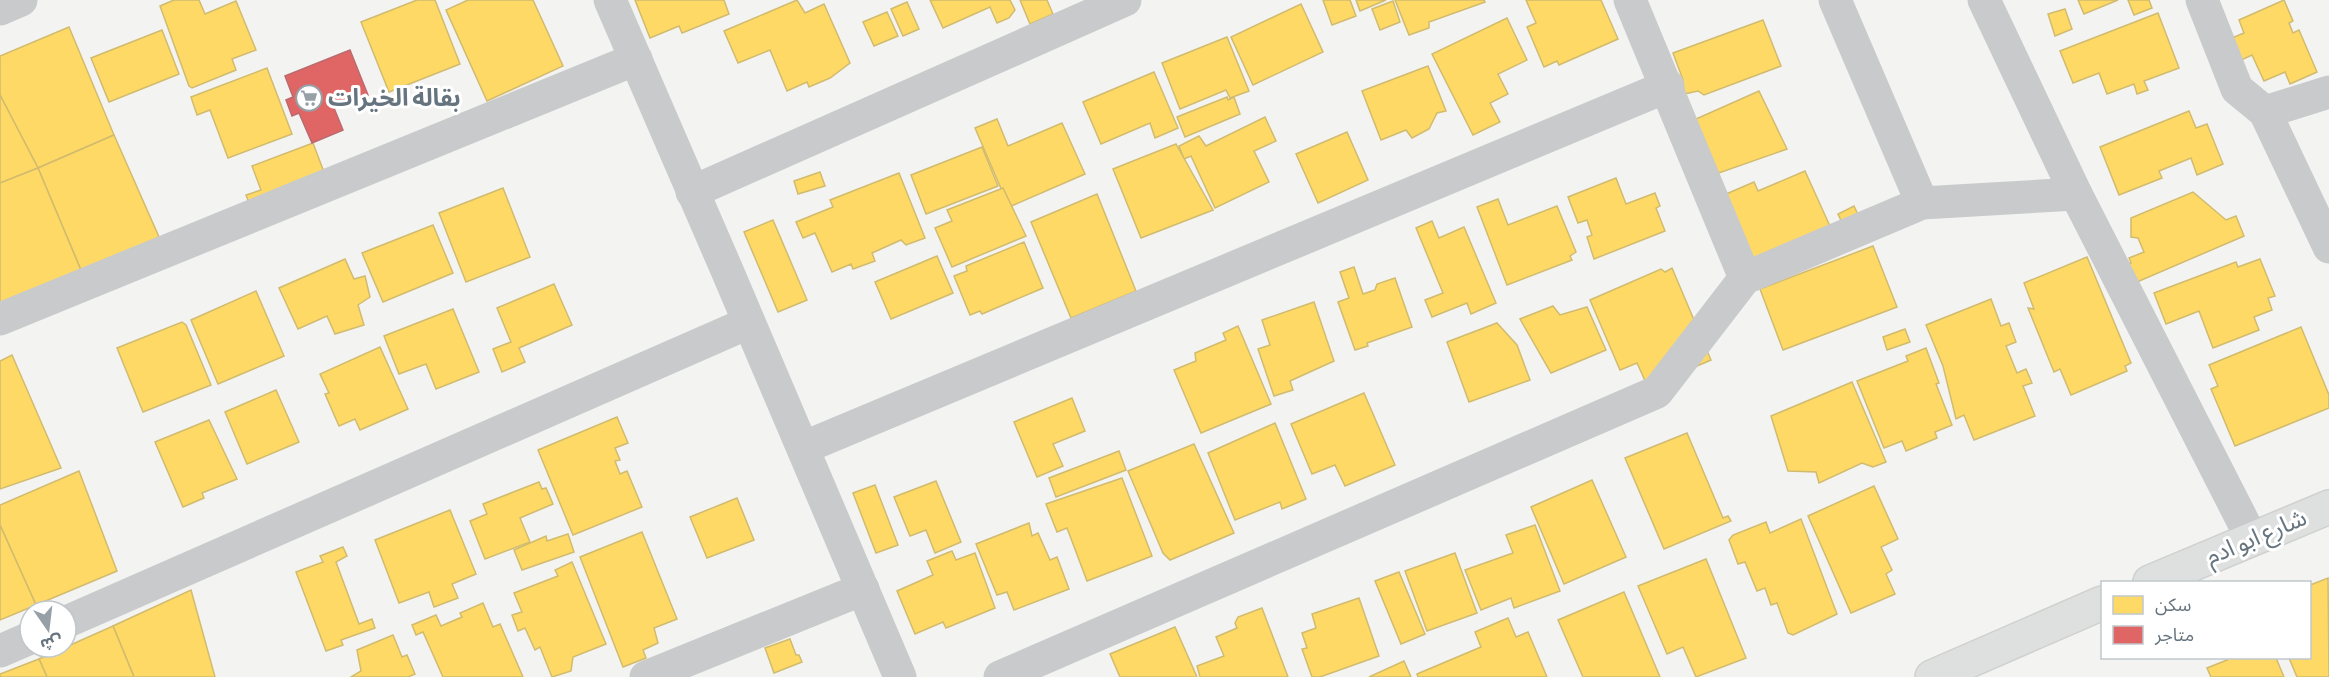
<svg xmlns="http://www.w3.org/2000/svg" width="2329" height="677" viewBox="0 0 2329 677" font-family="'Alegreya Sans','Noto Sans Arabic',sans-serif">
<rect width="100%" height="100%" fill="#f3f3f1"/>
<!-- homes -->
<g fill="#ffd966" stroke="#d1bb6e" stroke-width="1.5">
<polygon points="174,0 199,0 205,14 236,1 256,50 232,59 236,70 192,88 189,86 160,6"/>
<polygon points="417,0 435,0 460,64 389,92 361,22"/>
<polygon points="468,0 533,0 563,66 487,101 446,10"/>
<polygon points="635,0 724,0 729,14 682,33 679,26 650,38"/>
<polygon points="797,0 805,13 824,4 850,63 830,78 809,87 807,82 787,91 770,50 738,63 724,31"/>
<polygon points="930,0 1010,0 1015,10 1009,18 997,23 990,7 943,28"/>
<polygon points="1020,0 1047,0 1053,14 1030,24"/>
<polygon points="1323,0 1350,0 1356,16 1332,25"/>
<polygon points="1356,0 1386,0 1360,11"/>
<polygon points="1395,0 1484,0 1485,2 1429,22 1429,28 1409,35"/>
<polygon points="1526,0 1601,0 1618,39 1559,65 1557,61 1544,67 1527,27 1536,23"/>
<polygon points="2078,0 2118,0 2084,14"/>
<polygon points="2128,0 2149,0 2152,8 2134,15"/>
<polygon points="2284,0 2293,21 2289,23 2293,33 2299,30 2317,72 2290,84 2285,72 2264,81 2252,55 2237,62 2232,38 2244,33 2239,20"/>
<polygon points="1393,1 1400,22 1380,30 1372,9"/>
<polygon points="907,2 919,29 903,36 891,9"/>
<polygon points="1301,4 1323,52 1253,85 1231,37"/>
<polygon points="2065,9 2072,29 2055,36 2048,14"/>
<polygon points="887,12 898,36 874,46 863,22"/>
<polygon points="2158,13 2179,68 2144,81 2148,90 2137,94 2134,84 2107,94 2099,73 2073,83 2060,51"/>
<polygon points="1507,18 1527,60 1498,74 1508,94 1490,103 1500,122 1473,135 1432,54"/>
<polygon points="1763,20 1781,66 1704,95 1698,91 1684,94 1683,80 1673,53"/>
<polygon points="69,27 114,135 38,168 0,95 0,56"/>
<polygon points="162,30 179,74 109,102 91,58"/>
<polygon points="1227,37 1249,91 1230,98 1226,90 1180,109 1162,63"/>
<polygon points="1428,66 1446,111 1437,113 1429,129 1412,138 1406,130 1381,140 1362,91"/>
<polygon points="267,68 292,134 228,158 210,110 197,115 191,97"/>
<polygon points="1154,72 1178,128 1155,138 1150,123 1101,144 1083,102"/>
<polygon points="1759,91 1787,149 1696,181 1696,119"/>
<polygon points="0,95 38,168 0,183"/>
<polygon points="1227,97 1228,100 1234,97 1240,114 1185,137 1177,117"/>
<polygon points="2189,111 2196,128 2207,124 2223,164 2197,175 2191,158 2159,171 2162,178 2119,195 2100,147"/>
<polygon points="1265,117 1276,141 1254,151 1269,182 1215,208 1191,156 1184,159 1179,146 1199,136 1206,146"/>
<polygon points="997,119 1008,146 1062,123 1085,174 1009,207 975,128"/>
<polygon points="1347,132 1368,180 1318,203 1296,154"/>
<polygon points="114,135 159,237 83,275 38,168"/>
<polygon points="313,143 327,180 251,208 246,195 261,190 252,166"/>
<polygon points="1176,144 1213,210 1141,238 1113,169"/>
<polygon points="982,147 998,186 926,214 911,175"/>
<polygon points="38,168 83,275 0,307 0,183"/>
<polygon points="1805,171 1834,235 1750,272 1717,198 1754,182 1758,191"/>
<polygon points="820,172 825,186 798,194 794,181"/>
<polygon points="899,173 925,238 906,245 901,240 872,253 875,261 853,269 851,264 832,272 815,233 803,238 796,222 833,207 830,200"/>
<polygon points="1616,178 1626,204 1655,193 1660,206 1656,208 1665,231 1594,259 1587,237 1592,235 1587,220 1578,223 1568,197"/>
<polygon points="503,188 530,257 466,282 439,213"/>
<polygon points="1003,188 1026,236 952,267 935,228 952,221 947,210"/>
<polygon points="2193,192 2226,220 2236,216 2244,236 2130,285 2122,267 2131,263 2129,258 2144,252 2138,238 2131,237 2131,218"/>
<polygon points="1097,194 1136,291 1071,318 1031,222"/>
<polygon points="1498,199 1508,225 1557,206 1576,252 1570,256 1572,260 1507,285 1477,207"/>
<polygon points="1854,206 1863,225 1847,233 1838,214"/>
<polygon points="773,220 807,300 778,312 744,232"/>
<polygon points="1432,221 1439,238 1464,227 1496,303 1471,314 1467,303 1432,317 1425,300 1443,293 1416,228"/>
<polygon points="433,225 453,273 383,302 362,253"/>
<polygon points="1024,242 1043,288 982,314 980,311 970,315 954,276 967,271 966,266"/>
<polygon points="1873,246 1897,307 1783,350 1760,289"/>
<polygon points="937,256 953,293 891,319 875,282"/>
<polygon points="2087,257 2131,363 2125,366 2127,371 2071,395 2060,369 2054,372 2028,308 2034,309 2024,283"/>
<polygon points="345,259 354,279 365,276 370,297 358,305 364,325 335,334 327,316 298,329 279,288"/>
<polygon points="2260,259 2275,296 2268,298 2272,310 2254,317 2259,330 2213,348 2199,311 2166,324 2154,293 2236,262 2238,267"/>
<polygon points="1354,267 1363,294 1375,290 1377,284 1395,278 1412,327 1367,343 1368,346 1355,350 1338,302 1349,298 1340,272"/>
<polygon points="1672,268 1711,360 1648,387 1637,363 1620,370 1590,300 1661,269 1665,272"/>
<polygon points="554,284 572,325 519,348 525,362 502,372 493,349 511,342 497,308"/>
<polygon points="256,291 284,356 218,384 191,320"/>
<polygon points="1991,299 2001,326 2009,323 2016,342 2006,346 2017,373 2026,369 2032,383 2023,386 2035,416 1974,440 1964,415 1956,419 1943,366 1926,325"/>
<polygon points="1314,302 1334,361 1290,381 1293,390 1274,396 1258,349 1270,345 1262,320"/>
<polygon points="1553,306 1560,315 1587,307 1606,350 1551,373 1520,319"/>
<polygon points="453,309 479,372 436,389 426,364 399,374 384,336"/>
<polygon points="182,322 186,325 211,385 143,412 117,348"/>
<polygon points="1497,323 1517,345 1530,380 1469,402 1447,342"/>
<polygon points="1238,326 1271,404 1201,433 1174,370 1196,361 1195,353 1226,340 1223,333"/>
<polygon points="2301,327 2329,395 2329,408 2235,446 2211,389 2218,386 2209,365"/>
<polygon points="1905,329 1910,342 1887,350 1883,337"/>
<polygon points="380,347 408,409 360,430 355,419 339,426 325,394 329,393 320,374"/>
<polygon points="1926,348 1939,383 1936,384 1952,425 1935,432 1937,438 1906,451 1902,441 1884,448 1857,381 1908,361 1906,356"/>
<polygon points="12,355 61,468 0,489 0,361"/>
<polygon points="1852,382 1886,462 1873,467 1862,463 1819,483 1816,472 1788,471 1771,416"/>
<polygon points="276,390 299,442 247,464 225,412"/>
<polygon points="1364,393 1395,465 1345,486 1335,465 1312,474 1291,424"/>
<polygon points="1072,398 1085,431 1053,444 1063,466 1037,477 1014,422"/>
<polygon points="617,417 628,443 615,448 620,460 615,461 620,474 627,471 642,507 573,535 538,450"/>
<polygon points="209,420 237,479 202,493 204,498 183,507 155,442"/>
<polygon points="1275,423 1306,499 1282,509 1280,502 1235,520 1208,453"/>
<polygon points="1687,433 1723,518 1728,516 1731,521 1664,549 1625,458"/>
<polygon points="1194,444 1234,533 1170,560 1163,553 1128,471"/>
<polygon points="1119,451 1126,470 1056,497 1049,478"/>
<polygon points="79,471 117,571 36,605 0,525 0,505"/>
<polygon points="1122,478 1152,556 1087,581 1067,528 1057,532 1046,504"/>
<polygon points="1592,480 1626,557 1564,584 1531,507"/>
<polygon points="936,481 961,542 935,553 926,530 910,536 894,497"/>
<polygon points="539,482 542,489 546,488 553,504 520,518 530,542 485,559 470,521 487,514 483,504"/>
<polygon points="875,485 898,545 876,553 853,493"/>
<polygon points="1874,486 1898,539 1881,547 1892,570 1886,574 1895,594 1851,613 1808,516"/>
<polygon points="737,498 754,540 707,558 690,517"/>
<polygon points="450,510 476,574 452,584 458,598 434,607 429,592 399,603 375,540"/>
<polygon points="1801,519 1837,614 1793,635 1788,633 1777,603 1771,605 1765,588 1757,591 1745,562 1738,564 1729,540 1733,535 1766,522 1770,533"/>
<polygon points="1029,523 1032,536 1038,533 1050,560 1057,557 1069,589 1014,610 1007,592 997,595 976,544"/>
<polygon points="0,525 36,605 0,620"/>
<polygon points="1535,525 1560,591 1514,608 1511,598 1481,610 1465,570 1513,553 1506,535"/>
<polygon points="642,532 677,619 654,628 658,643 643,650 646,658 623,667 580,557"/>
<polygon points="568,534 574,552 522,570 514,550 546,536 547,541"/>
<polygon points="343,547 347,556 336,562 359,624 372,619 375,628 341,640 343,645 326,651 296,572 323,562 320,556"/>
<polygon points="952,551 956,560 975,553 995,608 946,628 943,622 915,634 897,591 933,575 927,561"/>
<polygon points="1455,553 1477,613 1427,631 1405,571"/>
<polygon points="1706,559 1746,658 1696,677 1683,647 1667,654 1638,586"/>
<polygon points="572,562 606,644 573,657 571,671 552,677 540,647 535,650 525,628 518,631 512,615 522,612 514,593 558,576 555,570"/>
<polygon points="1399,572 1425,634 1401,644 1375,581"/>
<polygon points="2328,578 2329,677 2297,677 2289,658 2310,658 2310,585"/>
<polygon points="191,590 215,677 134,677 113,626"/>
<polygon points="1624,592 1660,677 1583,677 1558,620"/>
<polygon points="1359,598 1379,656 1320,677 1312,677 1302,649 1307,648 1302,633 1316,628 1312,614"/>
<polygon points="483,603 493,627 500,624 523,677 443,677 423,632 416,635 412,625 436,615 441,626 462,617 460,613"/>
<polygon points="1262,608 1288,677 1200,677 1197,666 1224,656 1216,637 1237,628 1235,623 1238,617"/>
<polygon points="1508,618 1516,637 1528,632 1547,677 1418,677 1417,674 1481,647 1475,632"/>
<polygon points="113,626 134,677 47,677 39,659"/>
<polygon points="1175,627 1197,677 1120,677 1110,654"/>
<polygon points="393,635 402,657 407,655 415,674 408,677 351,677 361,671 357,650"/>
<polygon points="790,639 796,655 799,655 802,662 774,673 765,648"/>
<polygon points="2226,658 2276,658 2284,677 2211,677 2207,668 2227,660"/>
<polygon points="39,659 47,677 0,677 0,674"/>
<polygon points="1404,661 1411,677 1369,677"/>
</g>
<!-- shops -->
<polygon fill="#e06666" stroke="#bb6a6e" stroke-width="1.5" points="350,50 368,95 334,108 343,130 312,143 299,113 292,116 286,100 293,97 285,76"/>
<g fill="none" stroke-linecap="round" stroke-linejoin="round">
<!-- secondary casing -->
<g stroke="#d0d0d0" stroke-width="36">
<g id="secondary">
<polyline points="2150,582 2329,507"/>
<polyline points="1932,677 2102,603"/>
</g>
</g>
<!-- street -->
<g stroke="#c8cacb" stroke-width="33">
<path d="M610 0C708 225 805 451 900 677"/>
<polyline points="1630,0 1745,278"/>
<polyline points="1835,0 1922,203"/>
<polyline points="1984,0 2076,194 2252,539"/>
<polyline points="2202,0 2237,89 2265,112 2329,92"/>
<polyline points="0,9 21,0"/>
<polyline points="2265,112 2329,247"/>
<polyline points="692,192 1125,0"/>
<polyline points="0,319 636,59"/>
<polyline points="805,447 1668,86"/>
<polyline points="66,622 748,323"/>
<polyline points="0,651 30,638"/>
<polyline points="646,677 863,589"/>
<polyline points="1000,677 1657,392 1745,278 1922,203 2076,194"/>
</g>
<!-- secondary -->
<use href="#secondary" stroke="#dedfdf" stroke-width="33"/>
</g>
<!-- icons -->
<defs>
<g id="supermarket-ring" transform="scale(1.35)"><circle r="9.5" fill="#fff" stroke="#97a0a7" stroke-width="1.5"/><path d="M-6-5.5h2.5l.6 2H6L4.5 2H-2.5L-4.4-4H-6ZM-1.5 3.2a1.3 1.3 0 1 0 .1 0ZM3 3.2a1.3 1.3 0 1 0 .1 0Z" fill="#97a0a7"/></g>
</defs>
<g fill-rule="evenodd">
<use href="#supermarket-ring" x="309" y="98"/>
</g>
<g text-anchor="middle" stroke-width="6" stroke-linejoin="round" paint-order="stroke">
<!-- poi labels -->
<g font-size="24" font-weight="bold" fill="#65747f" stroke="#fff" text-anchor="start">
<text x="328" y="106">بقالة الخيرات</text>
</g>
<!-- street labels -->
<g font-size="24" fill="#65747f" stroke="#fff">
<text transform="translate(2256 537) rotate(-23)" y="8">شارع ابو ادم</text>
</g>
</g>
<!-- legend -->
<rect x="2101" y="581" width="210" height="78" fill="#ffffff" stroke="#c1c7cc" stroke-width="1.5"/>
<rect x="2113" y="596" width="30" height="18" fill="#ffd966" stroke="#c1c7cc" stroke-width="1.5"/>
<text x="2155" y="611" font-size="18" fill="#65747f">سكن</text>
<rect x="2113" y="626" width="30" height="18" fill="#e06666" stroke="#c1c7cc" stroke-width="1.5"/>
<text x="2155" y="641" font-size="18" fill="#65747f">متاجر</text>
<!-- north arrow -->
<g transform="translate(48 629) rotate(166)"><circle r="28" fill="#ffffff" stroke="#c1c7cc" stroke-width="1.5"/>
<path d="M0-4.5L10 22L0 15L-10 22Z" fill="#97a0a7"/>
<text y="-9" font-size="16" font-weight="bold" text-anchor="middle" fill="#65747f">ش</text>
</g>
</svg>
